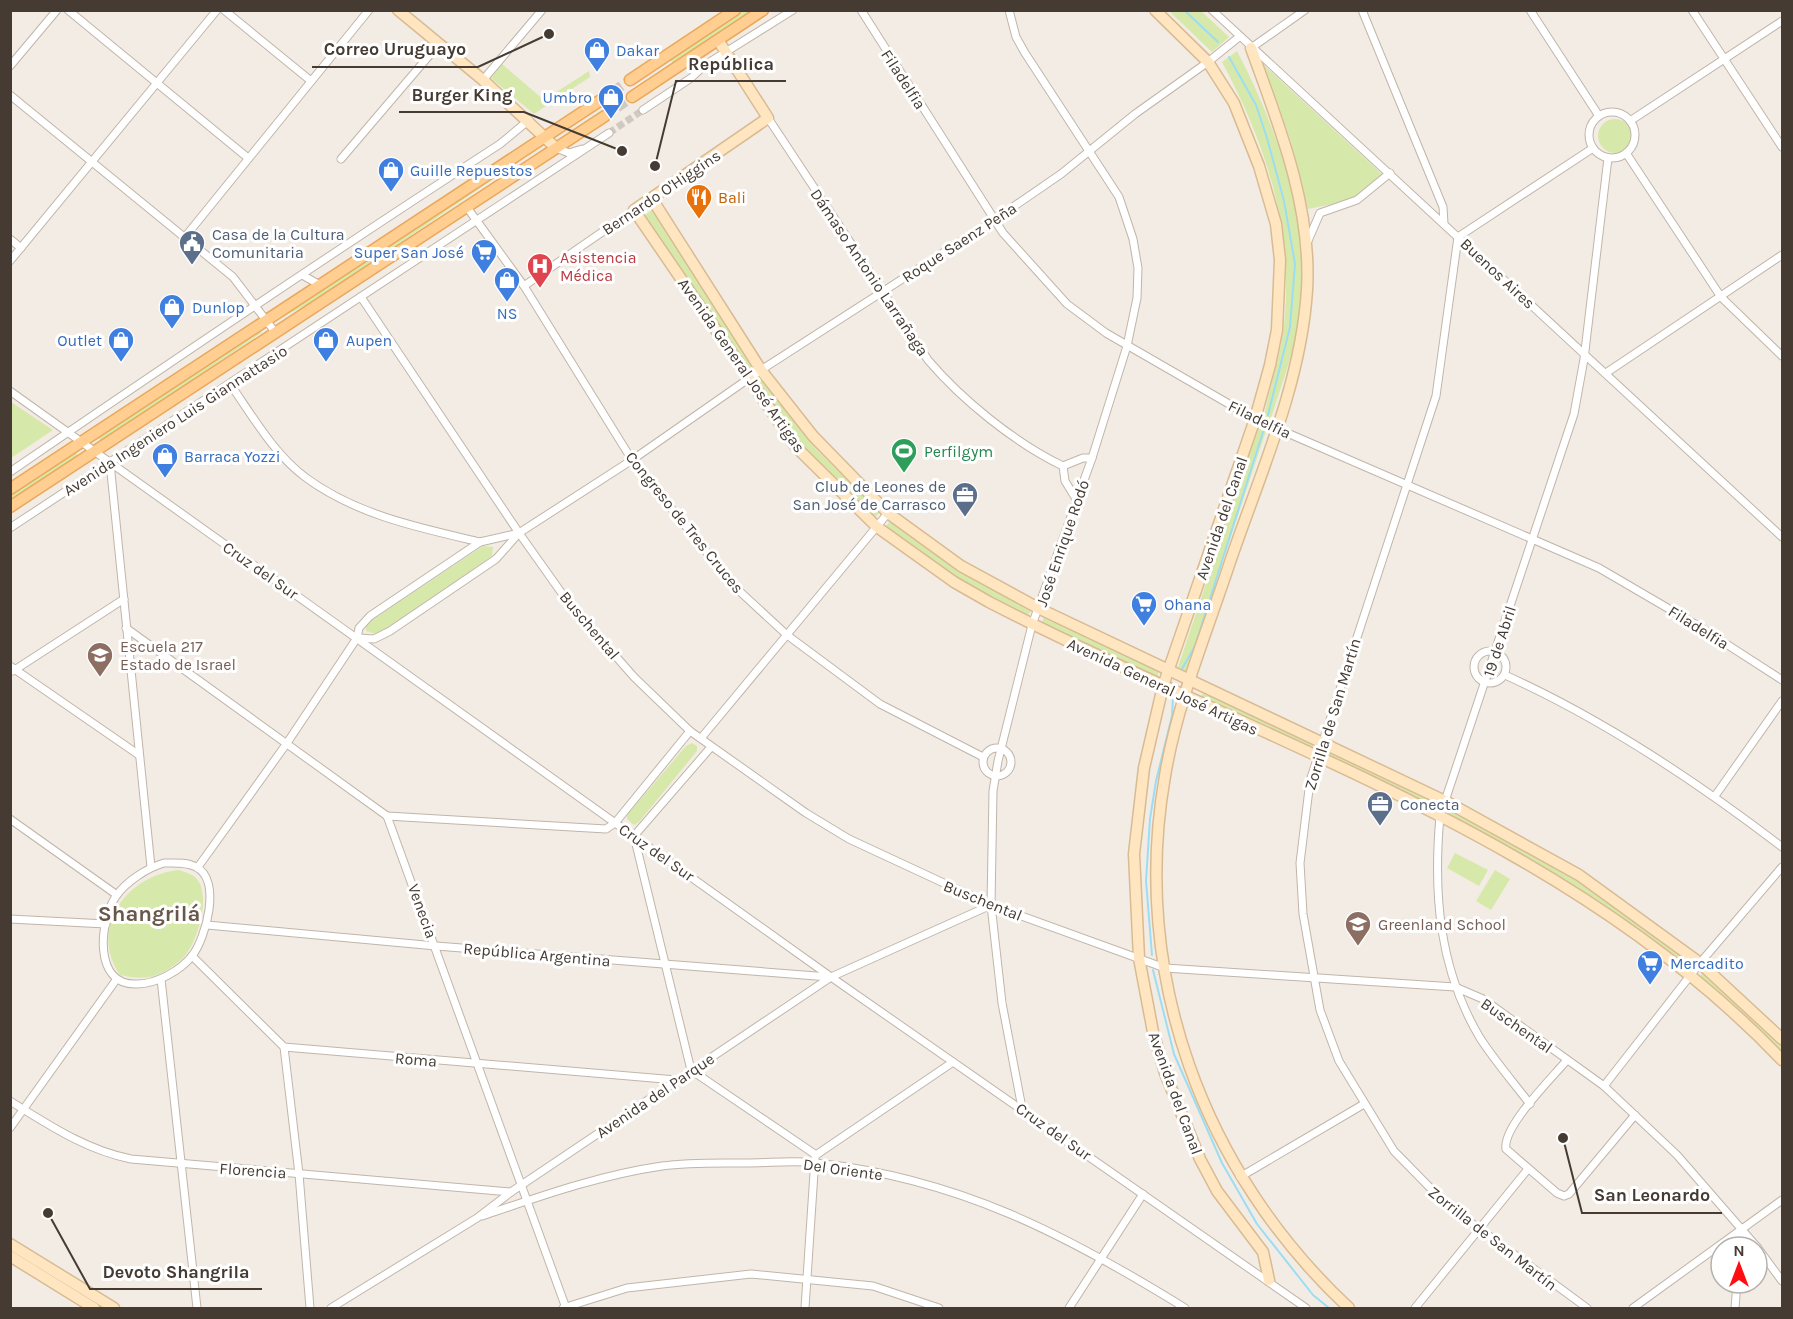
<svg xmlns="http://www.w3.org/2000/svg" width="1793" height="1319" viewBox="0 0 1793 1319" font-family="Karla,sans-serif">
<rect width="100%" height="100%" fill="#f3ece4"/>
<!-- green -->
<g fill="#d7e9aa">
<polygon points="743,11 754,11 673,65 671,60"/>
<polygon points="1169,11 1201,11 1229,37 1212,52"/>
<path d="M1237 51C1280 133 1316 237 1297 331 1291 360 1280 390 1271 418L1264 416C1270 386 1280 356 1284 326 1294 230 1267 146 1222 62Z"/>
<polygon points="502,64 544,100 589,71 590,77 534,114 491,78"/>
<polygon points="1264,65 1384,176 1353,200 1308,209 1290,139"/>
<circle cx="1615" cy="136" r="17"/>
<polygon points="537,146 539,148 313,302 280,318"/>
<polygon points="652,210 755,366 748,372 645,215"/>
<polygon points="262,329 261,333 102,441 97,438"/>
<polygon points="763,378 816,449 880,512 873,519 809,455 756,384"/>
<polygon points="11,402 53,430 11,458 10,458"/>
<polygon points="1258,428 1266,431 1186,672 1178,667"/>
<polygon points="76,452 78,457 11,502 11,494"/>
<polygon points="890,521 1030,609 1030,613 1024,616 953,577 884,529"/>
<polygon points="483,546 493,547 492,556 379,635 366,631 366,624"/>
<polygon points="1044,616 1160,671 1156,678 1042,624"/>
<polygon points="1203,693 1311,742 1313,747 1311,749 1201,697"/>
<polygon points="692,743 697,746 697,751 639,822 634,825 627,819 627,815 686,746"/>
<polygon points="1326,750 1435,802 1435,805 1429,807 1324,755"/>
<polygon points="1451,809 1577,879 1689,961 1684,965 1573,885 1451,818 1448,814"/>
<polygon points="1455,853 1488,870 1479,886 1447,868"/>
<path d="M179 870C184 872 192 874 196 878 212 895 198 941 184 957 179 962 168 970 161 973 148 980 133 978 120 975 88 927 127 875 179 870Z"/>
<polygon points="1495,870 1510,879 1491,910 1476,901"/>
<polygon points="1702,971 1782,1044 1782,1054 1700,978"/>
</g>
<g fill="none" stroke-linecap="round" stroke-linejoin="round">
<!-- stream -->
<g stroke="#9cddf3" stroke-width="2">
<polyline points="1184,10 1218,42"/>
<polyline points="1229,57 1256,105 1267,138 1284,201 1295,264 1290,327 1268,415"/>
<polyline points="1182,669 1195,646 1263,432"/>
<polyline points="1152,955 1146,881 1150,819 1156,781 1172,716 1173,698"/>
<polyline points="1153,970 1174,1054 1222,1163 1257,1224 1313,1295 1329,1308"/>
</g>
<!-- street-tunnel -->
<polyline stroke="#d0c9c1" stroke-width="7" stroke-dasharray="7 3.5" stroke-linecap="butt" points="609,133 643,110"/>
<!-- primary-tunnel -->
<g stroke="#d0c9c1" stroke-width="10" stroke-dasharray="10 5" stroke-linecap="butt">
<polyline points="601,100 630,80"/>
<polyline points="605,116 632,97"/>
</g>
<!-- street casing -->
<g stroke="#c1b5a9" stroke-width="9">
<g id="street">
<polyline points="68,10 248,158"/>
<polyline points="224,10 311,81"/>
<polyline points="861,10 1003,233 1067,304 1106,333 1255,419 1599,568 1700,627 1782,680"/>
<polyline points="1009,10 1016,37 1025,53 1119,197 1133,239 1138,268 1137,298 1127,346 1092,458 1032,625 998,761 993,791 991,905 1002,1003 1022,1108"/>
<polyline points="1212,10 1782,537"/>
<polyline points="1362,10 1443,207 1444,224"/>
<polyline points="1530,10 1599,116"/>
<polyline points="1692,10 1782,147"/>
<polyline points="1251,48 1305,10"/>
<polyline points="10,66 57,10"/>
<polyline points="483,80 542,10"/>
<polyline points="10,95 233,277 275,332"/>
<polyline points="643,110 691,78 705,65 793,10"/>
<circle cx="1612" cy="135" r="23"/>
<path d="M768 118 928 360C962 400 1015 443 1063 466"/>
<polyline points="1630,121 1782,21"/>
<polyline points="556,148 569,153 582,149"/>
<polyline points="1626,153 1721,297 1782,356"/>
<polyline points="341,159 439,44"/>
<polyline points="466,206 524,286 632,460 735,587 787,635 880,704 983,757"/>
<polyline points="185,237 369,10"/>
<polyline points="10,239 21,248"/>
<polyline points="1307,243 1320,213 1357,200 1390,173"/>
<polyline points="10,261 217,10"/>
<polyline points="304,276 320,285"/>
<polyline points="524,286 634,210"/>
<polyline points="361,297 519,533 568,602 634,677 690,731 806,813 849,839 991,905 1165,968 1455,987 1483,999 1604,1086 1677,1155 1757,1247"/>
<polyline points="1606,373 1782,255"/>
<path d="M230 384C252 415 273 453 305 477 356 515 420 528 480 542"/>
<polyline points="10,391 831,977 1306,1308"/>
<polyline points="110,463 151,867"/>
<path d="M10 472C172 361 335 251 500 144L529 120"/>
<polyline points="1076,499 1065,481 1063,466 1083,458 1092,458"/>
<polyline points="10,528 609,133"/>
<polyline points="126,628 387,816 566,1308"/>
<polyline points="359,638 374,639 390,631 496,559 519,533 632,460 761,370 994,220 1061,174 1135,114 1208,62 1239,37"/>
<circle cx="1490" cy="667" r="16"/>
<polyline points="10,666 139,755"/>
<polyline points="13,671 124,599"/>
<path d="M1505 675C1605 720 1696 781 1782 847"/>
<polyline points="702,737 888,513"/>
<polyline points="711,747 634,836 691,1070 816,1155"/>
<circle cx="997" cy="762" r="14"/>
<polyline points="1715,796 1782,701"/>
<polyline points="387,816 606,829 615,823 690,731"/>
<polyline points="10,819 117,895"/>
<path d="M164 863C175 863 187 862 196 867 222 880 206 938 192 956 180 971 156 984 137 984 93 986 99 922 116 896 127 881 147 868 164 863Z"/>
<polyline points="198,867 287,743 357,638 359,628 370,616 480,542 519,533"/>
<polyline points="10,919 106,924"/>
<polyline points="207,925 436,946 829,977"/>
<polyline points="192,956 284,1047 676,1080"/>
<polyline points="161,979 197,1308"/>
<polyline points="284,1047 299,1174 310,1308"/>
<path d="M1567 1060C1552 1078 1502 1127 1506 1149L1557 1193 1564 1196 1569 1194 1635 1115"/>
<polyline points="1604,1086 1700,963 1782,867"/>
<path d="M10 1101C49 1125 86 1150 131 1159L511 1192"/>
<path d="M1530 1104C1513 1082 1495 1061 1480 1038 1439 969 1433 894 1440 816L1574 414 1584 359 1608 158"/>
<polyline points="10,1128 116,980"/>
<polyline points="816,1155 953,1062"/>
<polyline points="1240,1177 1364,1104"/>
<path d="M482 1216C541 1196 600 1175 662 1166 690 1162 720 1163 748 1163 770 1163 794 1160 816 1163 958 1178 1067 1235 1185 1308"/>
<polyline points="1738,1247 1743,1228"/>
<polyline points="1757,1247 1782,1281"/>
<polyline points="331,1308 477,1218 511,1192 831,977 991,905"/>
<polyline points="563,1308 627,1288 751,1274 873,1286 939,1308"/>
<polyline points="805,1308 815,1158"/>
<polyline points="1069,1308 1143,1194"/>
<polyline points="1415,1308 1528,1169"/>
<polyline points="1587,1308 1447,1205 1394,1151 1339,1061 1320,1010 1303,914 1300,863 1310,781 1436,396 1458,237 1593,148"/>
<polyline points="1633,1308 1782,1200"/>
<polyline points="1735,1308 1737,1283"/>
</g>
</g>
<!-- secondary casing -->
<g stroke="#d8bb93" stroke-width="13">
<g id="secondary">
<polyline points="398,10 483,80 556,148"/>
<polyline points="1155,10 1208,62 1234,103 1259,166 1276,224 1280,260 1277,330 1270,365 1255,419 1163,686 1144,768 1134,854 1139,958 1153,1032 1165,1073 1200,1159 1217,1191 1263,1252 1269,1280"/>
<path d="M718 40 768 118 634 210 796 447 877 527 954 582 989 602C1258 741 1568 835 1782 1060"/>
<path d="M1251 48C1279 125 1312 207 1307 290 1301 384 1260 474 1230 562 1207 632 1177 703 1165 776 1130 974 1203 1172 1349 1308"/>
<polyline points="652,199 761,370 813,436 888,513 961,566 1040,609 1445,801 1579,875 1700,963 1782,1039"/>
<polyline points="10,1244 114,1308"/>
<polyline points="10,1256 94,1308"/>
</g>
</g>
<!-- primary casing -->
<g stroke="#e9a85c" stroke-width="13">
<g id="primary">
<polyline points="630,80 735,10"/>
<polyline points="632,97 763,10"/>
<polyline points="10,489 601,100"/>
<polyline points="10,507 605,116"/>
</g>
</g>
<!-- street -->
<use href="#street" stroke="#fff" stroke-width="7"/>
<!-- secondary -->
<use href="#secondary" stroke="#ffe6c1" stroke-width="10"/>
<!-- primary -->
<use href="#primary" stroke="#ffce90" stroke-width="10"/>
</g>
<!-- icons -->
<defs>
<g id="shop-pin" transform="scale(1.35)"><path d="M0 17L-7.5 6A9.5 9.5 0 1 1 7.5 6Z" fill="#3f7fe0" stroke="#fff"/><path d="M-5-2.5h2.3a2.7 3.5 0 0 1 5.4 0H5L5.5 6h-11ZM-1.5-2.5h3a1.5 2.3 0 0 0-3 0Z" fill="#fff"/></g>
<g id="restaurant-pin" transform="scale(1.35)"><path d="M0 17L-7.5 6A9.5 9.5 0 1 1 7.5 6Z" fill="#e8710a" stroke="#fff"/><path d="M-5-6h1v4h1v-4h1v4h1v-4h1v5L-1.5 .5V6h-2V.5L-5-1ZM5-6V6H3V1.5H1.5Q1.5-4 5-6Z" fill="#fff"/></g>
<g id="civic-pin" transform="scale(1.35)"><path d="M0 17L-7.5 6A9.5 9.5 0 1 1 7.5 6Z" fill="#5c6f8a" stroke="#fff"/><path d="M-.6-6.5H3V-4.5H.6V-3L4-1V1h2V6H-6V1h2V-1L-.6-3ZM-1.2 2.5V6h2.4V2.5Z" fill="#fff"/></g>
<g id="supermarket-pin" transform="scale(1.35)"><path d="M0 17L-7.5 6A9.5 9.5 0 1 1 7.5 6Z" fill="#3f7fe0" stroke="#fff"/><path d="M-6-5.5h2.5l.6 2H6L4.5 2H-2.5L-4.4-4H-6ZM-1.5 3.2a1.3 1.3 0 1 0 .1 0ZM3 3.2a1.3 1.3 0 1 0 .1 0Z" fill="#fff"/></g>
<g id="hospital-pin" transform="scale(1.35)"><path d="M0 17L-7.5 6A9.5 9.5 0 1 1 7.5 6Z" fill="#e0444e" stroke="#fff"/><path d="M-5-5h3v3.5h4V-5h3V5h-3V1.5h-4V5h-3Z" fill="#fff"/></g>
<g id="stadium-pin" transform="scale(1.35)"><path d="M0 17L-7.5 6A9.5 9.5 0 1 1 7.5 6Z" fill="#2e9e5b" stroke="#fff"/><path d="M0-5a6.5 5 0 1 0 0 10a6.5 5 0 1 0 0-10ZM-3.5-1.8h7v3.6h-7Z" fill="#fff"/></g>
<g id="office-pin" transform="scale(1.35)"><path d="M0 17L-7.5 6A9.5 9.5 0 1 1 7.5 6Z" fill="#5c6f8a" stroke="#fff"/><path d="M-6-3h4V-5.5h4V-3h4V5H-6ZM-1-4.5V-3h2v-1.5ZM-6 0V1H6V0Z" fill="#fff"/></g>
<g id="school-pin" transform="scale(1.35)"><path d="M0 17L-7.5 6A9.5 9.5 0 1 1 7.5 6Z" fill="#8d6e63" stroke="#fff"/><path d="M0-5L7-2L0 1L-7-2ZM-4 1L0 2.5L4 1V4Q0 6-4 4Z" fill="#fff"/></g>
</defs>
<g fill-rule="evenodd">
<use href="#shop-pin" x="597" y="50"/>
<use href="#shop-pin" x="611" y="97"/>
<use href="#shop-pin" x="391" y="170"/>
<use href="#restaurant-pin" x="699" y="197"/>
<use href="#civic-pin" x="192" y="243"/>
<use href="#supermarket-pin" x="484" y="252"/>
<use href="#hospital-pin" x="540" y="266"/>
<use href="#shop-pin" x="507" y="280"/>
<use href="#shop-pin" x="172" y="307"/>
<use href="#shop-pin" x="121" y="340"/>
<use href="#shop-pin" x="326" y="340"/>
<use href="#stadium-pin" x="904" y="451"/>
<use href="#shop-pin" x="165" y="456"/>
<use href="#office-pin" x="965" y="495"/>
<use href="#supermarket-pin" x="1144" y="604"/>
<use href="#school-pin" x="100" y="655"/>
<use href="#office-pin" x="1380" y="804"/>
<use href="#school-pin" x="1358" y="924"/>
<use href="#supermarket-pin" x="1650" y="963"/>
</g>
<g text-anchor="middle" stroke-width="6" stroke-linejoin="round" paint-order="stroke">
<!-- shop labels -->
<g font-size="16" fill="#366cbe" stroke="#fff" text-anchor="start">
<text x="616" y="56">Dakar</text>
<text x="592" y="103" text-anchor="end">Umbro</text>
<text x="410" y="176">Guille Repuestos</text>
<text x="464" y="258" text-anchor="end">Super San José</text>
<text x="192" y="313">Dunlop</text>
<text x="507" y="319" text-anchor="middle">NS</text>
<text x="102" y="346" text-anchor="end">Outlet</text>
<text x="346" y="346">Aupen</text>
<text x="184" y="462">Barraca Yozzi</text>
<text x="1164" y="610">Ohana</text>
<text x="1670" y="969">Mercadito</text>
</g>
<!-- street labels -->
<g font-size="16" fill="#453b33" stroke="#fff">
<text transform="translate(904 79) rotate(57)" y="6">Filadelfia</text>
<text transform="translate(661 192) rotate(-34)" y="6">Bernardo O'Higgins</text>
<text transform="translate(959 242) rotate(-33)" y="6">Roque Saenz Peña</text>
<text transform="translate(870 272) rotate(56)" y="6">Dámaso Antonio Larrañaga</text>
<text transform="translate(1498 273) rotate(43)" y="6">Buenos Aires</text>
<text transform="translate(742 365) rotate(55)" y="6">Avenida General José Artigas</text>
<text transform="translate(1260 419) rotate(26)" y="6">Filadelfia</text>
<text transform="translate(175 420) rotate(-33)" y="6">Avenida Ingeniero Luis Giannattasio</text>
<text transform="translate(1221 518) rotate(-71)" y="6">Avenida del Canal</text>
<text transform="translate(685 522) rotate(51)" y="6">Congreso de Tres Cruces</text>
<text transform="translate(1062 543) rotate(-71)" y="6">José Enrique Rodó</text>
<text transform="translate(261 570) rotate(35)" y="6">Cruz del Sur</text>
<text transform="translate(590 625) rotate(50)" y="6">Buschental</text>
<text transform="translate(1699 627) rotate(32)" y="6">Filadelfia</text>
<text transform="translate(1499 641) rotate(-72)" y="6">19 de Abril</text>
<text transform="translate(1163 686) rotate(25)" y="6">Avenida General José Artigas</text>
<text transform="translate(1332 714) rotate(-73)" y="6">Zorrilla de San Martín</text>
<text transform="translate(657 852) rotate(35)" y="6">Cruz del Sur</text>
<text transform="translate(983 900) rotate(22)" y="6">Buschental</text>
<text transform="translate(423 911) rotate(70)" y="6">Venecia</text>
<text transform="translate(537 954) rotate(5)" y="6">República Argentina</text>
<text transform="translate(1517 1025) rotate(35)" y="6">Buschental</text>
<text transform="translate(416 1059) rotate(5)" y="6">Roma</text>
<text transform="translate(1176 1093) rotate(70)" y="6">Avenida del Canal</text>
<text transform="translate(655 1095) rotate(-34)" y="6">Avenida del Parque</text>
<text transform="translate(1054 1131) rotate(35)" y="6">Cruz del Sur</text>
<text transform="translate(843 1169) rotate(8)" y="6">Del Oriente</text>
<text transform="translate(253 1170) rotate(4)" y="6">Florencia</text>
<text transform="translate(1493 1238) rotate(38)" y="6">Zorrilla de San Martín</text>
</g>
<!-- food labels -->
<g font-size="16" fill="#c56008" stroke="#fff" text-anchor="start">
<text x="718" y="203">Bali</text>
</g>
<!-- service labels -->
<g font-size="16" fill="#4e5e75" stroke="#fff" text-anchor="start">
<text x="212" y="240">Casa de la Cultura<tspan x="212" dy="18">Comunitaria</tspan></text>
<text x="946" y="492" text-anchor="end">Club de Leones de<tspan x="946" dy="18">San José de Carrasco</tspan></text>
<text x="1400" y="810">Conecta</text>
</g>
<!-- health labels -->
<g font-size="16" fill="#be3a42" stroke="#fff" text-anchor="start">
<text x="560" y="263">Asistencia<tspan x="560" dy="18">Médica</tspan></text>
</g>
<!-- leisure labels -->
<g font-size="16" fill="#27864d" stroke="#fff" text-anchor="start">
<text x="924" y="457">Perfilgym</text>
</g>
<!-- education labels -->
<g font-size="16" fill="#785e54" stroke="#fff" text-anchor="start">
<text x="120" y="652">Escuela 217<tspan x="120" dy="18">Estado de Israel</tspan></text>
<text x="1378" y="930">Greenland School</text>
</g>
<!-- district labels -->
<g font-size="22" font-weight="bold" fill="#68574a" stroke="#fff">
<text x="149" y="921">Shangrilá</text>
</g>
</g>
<!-- callouts -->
<path fill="none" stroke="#453b33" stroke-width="2" d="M549 34L478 67H312M655 166L676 81H786M622 151L524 112H399M1563 1138L1582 1213H1722M48 1213L90 1289H262"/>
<g fill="#453b33" stroke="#fff" stroke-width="2">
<circle cx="549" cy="34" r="6"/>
<circle cx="655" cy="166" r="6"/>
<circle cx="622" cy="151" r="6"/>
<circle cx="1563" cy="1138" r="6"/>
<circle cx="48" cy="1213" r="6"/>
</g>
<g font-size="18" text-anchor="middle" font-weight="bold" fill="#453b33" stroke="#fff" stroke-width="6" stroke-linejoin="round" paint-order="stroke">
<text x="395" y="55">Correo Uruguayo</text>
<text x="731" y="70">República</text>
<text x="462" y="101">Burger King</text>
<text x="1652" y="1201">San Leonardo</text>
<text x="176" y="1278">Devoto Shangrila</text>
</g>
<!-- border -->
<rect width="1793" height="1319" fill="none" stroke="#453b33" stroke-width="24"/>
<!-- north arrow -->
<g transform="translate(1739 1265)"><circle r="28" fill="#ffffff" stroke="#b5b1ad" stroke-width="1.5"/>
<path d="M0-4.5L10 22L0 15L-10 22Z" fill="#ff0e11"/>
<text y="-9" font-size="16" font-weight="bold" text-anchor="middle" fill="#453b33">N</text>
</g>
</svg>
